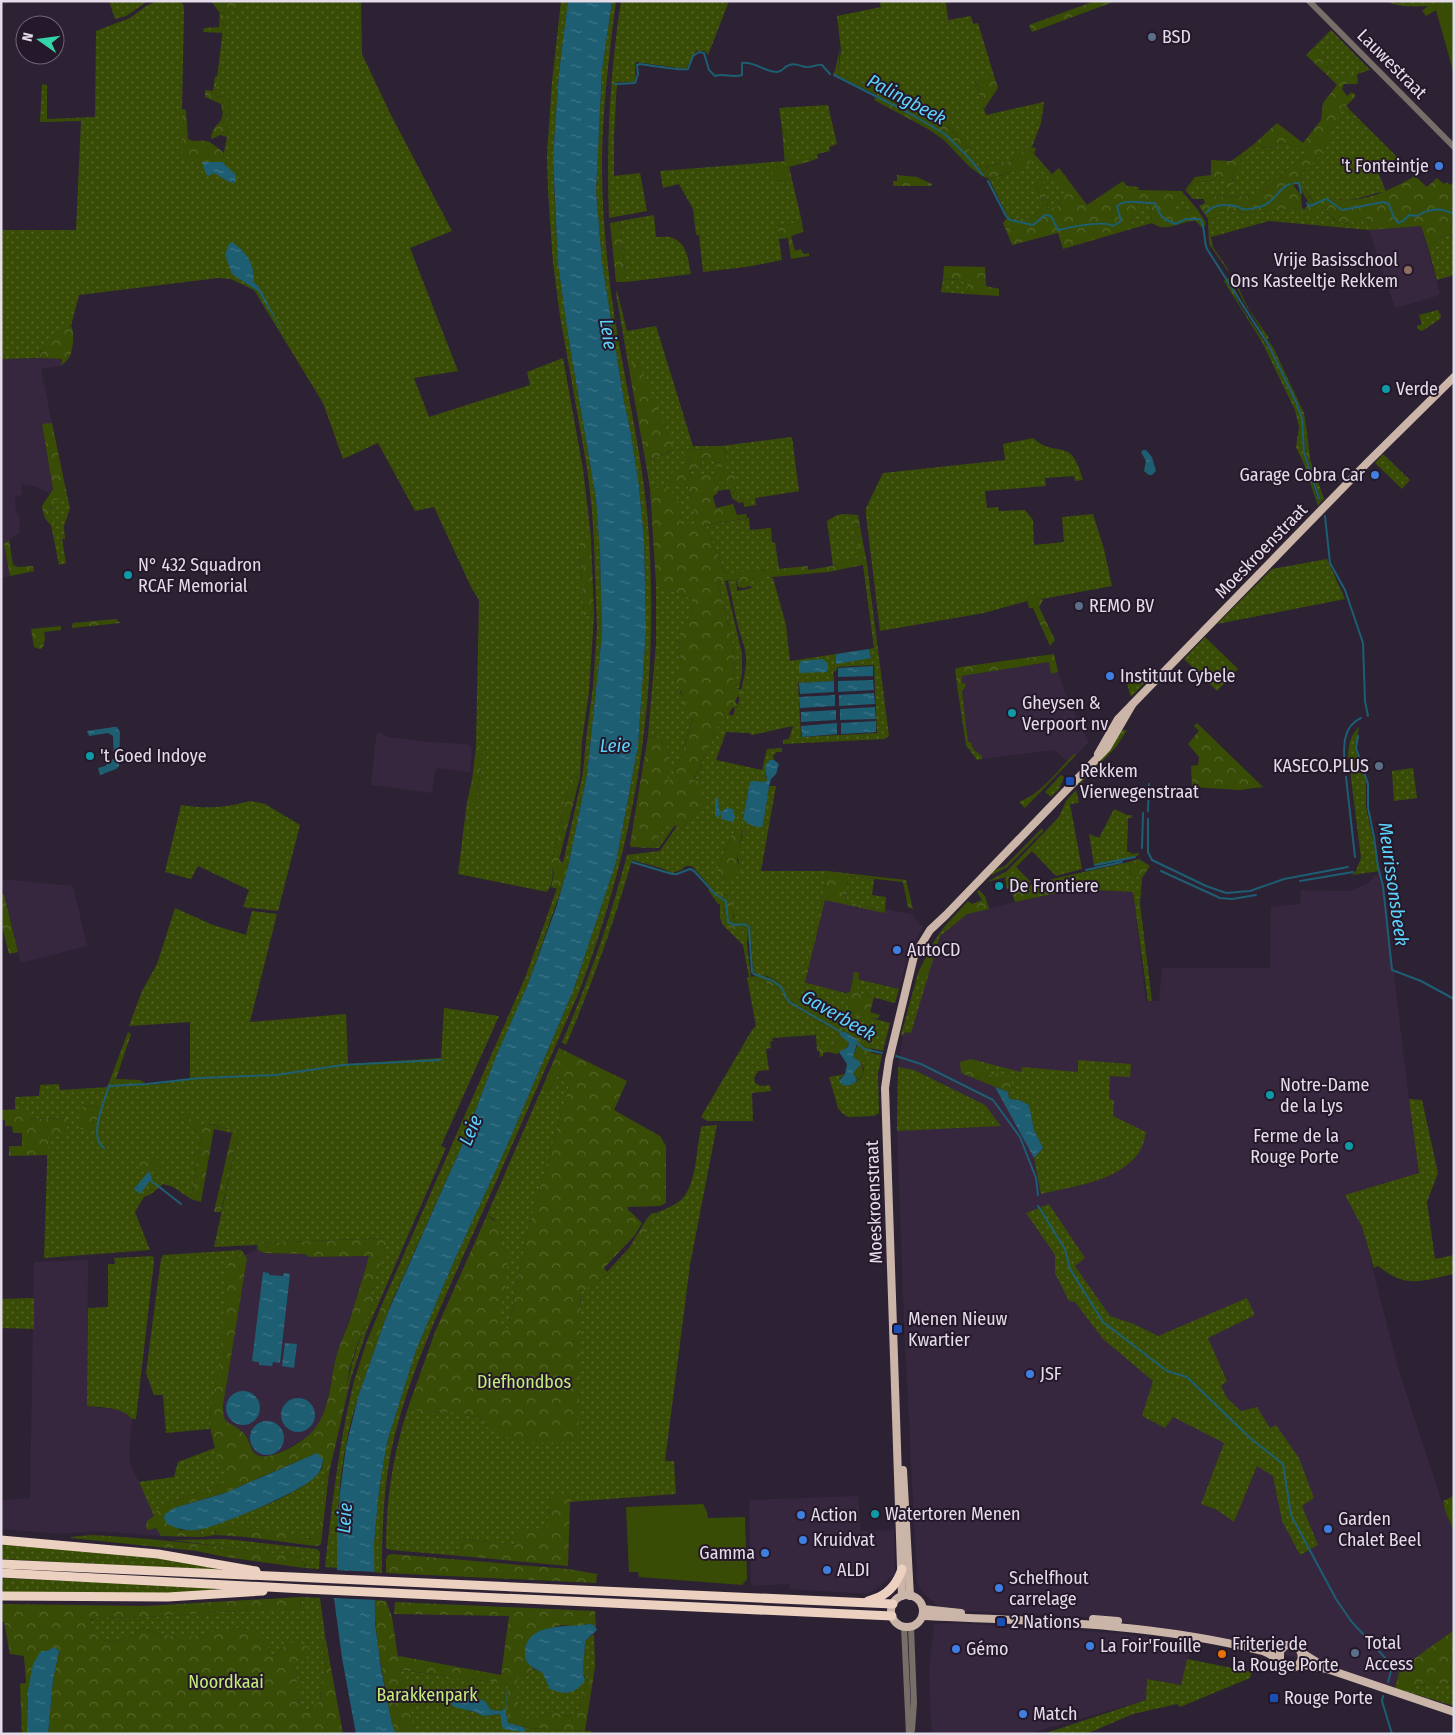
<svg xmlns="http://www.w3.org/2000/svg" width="1455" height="1735" viewBox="0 0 1455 1735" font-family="'Fira Sans Condensed',sans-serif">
<defs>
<pattern id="green-dots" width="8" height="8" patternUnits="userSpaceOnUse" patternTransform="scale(1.25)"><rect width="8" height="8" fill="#384c06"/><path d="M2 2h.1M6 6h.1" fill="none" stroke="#55652a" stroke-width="1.8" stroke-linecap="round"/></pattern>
<pattern id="forest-crowns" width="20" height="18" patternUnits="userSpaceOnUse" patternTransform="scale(1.25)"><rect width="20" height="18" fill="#384c06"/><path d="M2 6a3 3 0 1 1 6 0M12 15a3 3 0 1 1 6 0" fill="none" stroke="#55652a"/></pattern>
<pattern id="water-ripples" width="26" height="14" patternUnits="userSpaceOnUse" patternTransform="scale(1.25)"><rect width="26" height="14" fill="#1e5e73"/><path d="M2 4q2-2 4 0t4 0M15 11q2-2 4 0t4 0" fill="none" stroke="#3f7487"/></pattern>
</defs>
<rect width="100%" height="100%" fill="#2d2234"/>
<!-- built -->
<g fill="#36263e">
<polygon points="1421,226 1440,293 1437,296 1395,308 1369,230"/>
<polygon points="39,358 62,359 61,366 41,369 52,423 42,425 53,489 49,493 34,486 21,484 22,495 15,496 16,513 19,513 20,532 4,544 10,576 1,578 1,359"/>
<polygon points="1049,662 1052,674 1058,672 1066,695 1089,742 1076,755 1074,754 1067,761 1054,750 982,759 982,755 976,753 973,750 971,743 968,743 962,694 966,686 961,682 961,676"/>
<polygon points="380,732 388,737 429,742 468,744 472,748 470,772 438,768 435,771 432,793 371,785 376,736"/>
<polygon points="1380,871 1383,884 1409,1099 1419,1173 1346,1196 1362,1227 1399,1371 1445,1511 1454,1531 1454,1630 1400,1669 1395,1688 1292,1656 1103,1618 943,1610 923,1593 917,1582 904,1322 897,1131 898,1067 903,1036 911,1005 938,939 961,915 989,908 1076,889 1133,892 1146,1001 1159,1001 1162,968 1270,968 1271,907 1300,904 1301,890 1350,891 1368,883"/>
<polygon points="1,879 73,886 87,946 21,963"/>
<polygon points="825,899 884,913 885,909 914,915 916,920 923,927 909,951 899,989 857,979 858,973 854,972 850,992 845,993 805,983"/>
<polygon points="257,1249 263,1253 304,1254 310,1257 370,1256 359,1291 335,1360 326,1408 318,1425 311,1435 278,1454 264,1457 260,1457 252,1451 246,1435 227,1423 224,1418 223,1406 247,1259 245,1255"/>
<polygon points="88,1260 87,1406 121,1410 126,1413 132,1419 129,1453 131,1465 154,1516 156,1528 161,1536 95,1531 59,1534 1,1529 1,1500 30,1498 34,1262"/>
<polygon points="858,1496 861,1531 894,1530 895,1574 891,1578 868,1594 789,1589 789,1584 751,1586 749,1500"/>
<polygon points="954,1623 1115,1633 1188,1643 1193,1650 1187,1659 1181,1685 1147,1679 1146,1700 1027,1734 933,1734 931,1725 929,1670 934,1624"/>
</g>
<!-- green -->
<g fill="url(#green-dots)" fill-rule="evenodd">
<polygon points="109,1 148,1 126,16 115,19"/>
<path d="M177 1 183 4 184 8 182 109 183 162H222L227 137 230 98 215 96 225 11C234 12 242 9 247 1H361L362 54 391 115 452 231 410 248 458 371 414 378 429 417 530 385 527 372 563 358 583 469 591 537 579 540 584 615 594 616 589 692 582 741 580 777 571 776 552 859C552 872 555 880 547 892L458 874 467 802 473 803 477 801 483 749 479 746 476 747 479 600 472 589 434 507 415 511 378 443 343 459 323 403 254 290 231 279 218 278 79 295 71 326H69L41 351 39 358 1 359V230H76L81 121 40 122 42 84 47 85V119L95 117 96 31 130 18 146 6 155 2Z"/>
<polygon points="561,1 568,1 559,73 553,158 555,206 558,263 568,335 596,498 600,554 602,634 587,775 568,867 563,863 583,773 586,739 593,687 597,628 594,544 592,510 587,468 560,316 553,263 548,191 547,155 552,82"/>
<path d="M612 1H616C609 56 602 111 602 167 602 209 606 251 611 293 622 374 644 454 649 537 659 698 636 841 579 992 545 1070 511 1148 476 1227 444 1301 408 1373 391 1452 383 1492 382 1533 382 1573L374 1572V1543L379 1490 387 1442 416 1350 454 1261 506 1148 573 991 616 862 638 746 646 629 644 541 639 487 631 434 624 402 602 263 596 191 602 70Z"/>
<path d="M621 1H729L708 55 705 51H696L686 69 636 62C633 69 638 75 634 82H617L614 136V176L640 173 647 211 609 218C606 145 610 73 621 1Z"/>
<polygon points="881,1 955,1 946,3 948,20 971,16 973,24 978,23 994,76 975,81 986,115 1044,102 1041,123 1032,147 1029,147 1010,161 985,167 976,162 971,168 961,158 971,149 948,127 888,92 886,94 838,73 841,50 837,16 881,7 880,4"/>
<path d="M1386 1H1454V2C1435 6 1402 10 1386 1Z"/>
<polygon points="1331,30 1370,70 1357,74 1349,74 1337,85 1328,76 1333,67 1315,46"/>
<path d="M1342 103 1365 130 1369 129 1398 158 1377 169 1386 192C1374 192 1362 199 1349 200 1342 201 1336 197 1329 199L1326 211 1334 220 1347 224 1356 219 1364 218 1370 221 1369 230 1269 221 1211 237 1213 247 1229 271H1228L1209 244 1208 219 1218 217V210L1246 213 1302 208 1305 210 1303 213 1316 205C1310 196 1298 185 1301 174L1322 153 1339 113Z"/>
<polygon points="828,105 837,144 829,147 830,151 817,154 818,158 811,161 810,158 806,158 790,162 786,144 794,141 788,139 785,130 782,129 779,108"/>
<polygon points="1277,143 1289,144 1307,152 1257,196 1204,197 1204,199 1193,199 1186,191 1194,182 1210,181 1218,177 1226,178 1224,191 1227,191 1232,184 1234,170 1238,168 1243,158 1241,154 1254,144 1256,147 1276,148"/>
<path d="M1036 156 1066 190 1058 206 1048 209 1045 187 1041 179 1035 184 1043 205C1034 220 1024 221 1008 217L989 179C1009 173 1020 171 1036 156Z"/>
<polygon points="785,161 785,165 774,181 782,180 783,182 792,180 802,222 777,226 782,260 746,267 703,272 699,235 696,235 693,209 679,184 663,188 660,171"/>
<polygon points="1184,194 1197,209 1180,212 1169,207"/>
<path d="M1139 198C1152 203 1151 212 1152 223L1131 229 1133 214 1138 211V208L1135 202Z"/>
<path d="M654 215 656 237C661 237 669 236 673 238 688 244 688 261 691 274L626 282 620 221Z"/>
<polygon points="1454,234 1454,275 1437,280 1428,247 1436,242 1439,237"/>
<polygon points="1232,274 1248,308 1269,338 1267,339 1273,347 1304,413 1307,432 1303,432 1302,418 1299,406 1270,346 1230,285 1240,305 1271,352 1296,404 1301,418 1303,451 1318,501 1320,500 1321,502 1318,506 1304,464 1296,447 1299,427 1295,410 1262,342 1224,281 1229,278 1245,309 1265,336 1245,304 1230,275"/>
<polygon points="943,279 961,280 968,286 967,294 941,292"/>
<polygon points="617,291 627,331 656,326 693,446 709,446 706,450 687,449 683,454 690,461 689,466 675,472 679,483 685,483 688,486 696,519 696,524 681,527 681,518 663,488 650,488 645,459 656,458 673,450 630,367 629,369 616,293"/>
<polygon points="1438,310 1441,316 1440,319 1422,331 1418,329 1417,326 1422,324 1419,315"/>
<path d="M792 437 799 491 755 498 756 505 744 507 743 498 737 499 735 486 723 471 717 478 727 484 731 489 717 491 713 476C705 471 702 475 694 478L690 476 689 472 700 467 704 457 720 463 729 461 726 452 721 446Z"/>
<path d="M1033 438C1057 460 1071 434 1083 480L1075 481 1074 476 1045 478 1046 486 985 491 987 508 998 507 999 511 1025 510 1033 520 1034 545 1064 542 1062 517 1093 514 1104 549 1112 586 1042 599 1034 595 1027 598V601L984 613 880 631 866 515V508L883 473 1005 460 1003 444Z"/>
<polygon points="1383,454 1410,480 1402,489 1375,463"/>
<polygon points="67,495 70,508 64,526 65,539 62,539 66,563 59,565 51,525 53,525 50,503 53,499 65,497"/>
<polygon points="837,515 847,516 853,518 860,554 858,558 839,562 838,565 833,566 827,521"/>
<polygon points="749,518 750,530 771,528 772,543 775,542 779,569 726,574 705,525"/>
<polygon points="1327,559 1345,599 1217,624 1272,569"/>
<path d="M867 564 889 736 884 739 783 744V740L789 739 793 726 752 735 749 733 726 732 716 760 762 770 767 749 782 748V752H777L773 756 774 760H770L766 776 767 781 764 783 750 782 743 819 763 825 769 786H776L761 871H827L823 895 803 982 845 993 850 1000 845 1018 841 1025 803 1003 784 985 767 976 753 972 750 924 738 923 734 920V913L726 895 711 888 692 866H686L681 870 672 873 661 868 632 860C614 923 592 984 566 1045L562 1042C589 981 610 919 627 855L660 851 677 826 681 829 699 809 693 781 707 752 720 720 729 714 733 716 735 708H738C739 694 745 679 746 663 747 649 741 639 738 626 734 611 732 596 728 581L736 579 737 591 752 588 750 586V579L768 577 773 578 786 625 790 661 836 654V663L871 658 869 649 874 648 863 565ZM874 665 877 733 801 737 798 683 834 681 833 672 836 671 837 667ZM743 829C742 848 733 851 742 871H735L727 881 723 879 717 872 731 835Z"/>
<polygon points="725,581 742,654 742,673 739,688 736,688 733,685 735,659 731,636 718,582"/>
<path d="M656 585 690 598 692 601 691 615 680 629 678 646 683 671 681 673 680 692 684 697 689 716 693 717 678 765 669 782 666 780C670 760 674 738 648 736L656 644Z"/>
<polygon points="1205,637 1238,669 1217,691 1184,659"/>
<polygon points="1158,669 1132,696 1130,695 1125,675"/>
<path d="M958 692H962L968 742H971C973 750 975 752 982 755V759L977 760 966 745Z"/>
<path d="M1359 727 1355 748 1366 780V807L1380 871 1352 875 1356 871 1361 858 1348 754C1349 743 1351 734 1359 727Z"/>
<polygon points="1124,730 1127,730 1116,747 1078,786 1076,785 1119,731"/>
<path d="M1074 754 1076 755 1025 808 1019 802C1042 793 1057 771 1074 754Z"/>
<polygon points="1413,768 1417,798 1394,801 1392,771"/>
<polygon points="1061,775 1064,777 1059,789 1051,797 1045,792"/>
<polygon points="1076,790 1079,803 1070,804 1082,869 1056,876 1032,851 1016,867 1031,882 1007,889 1005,879 1010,873 1006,877 987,882 1007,871 1055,821 1059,817 1066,801"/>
<path d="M250 801 265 804 300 825 278 911 243 907 249 890 198 866 191 879 165 872 181 805C207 809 224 808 250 801Z"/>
<polygon points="1114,809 1127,815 1132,815 1132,818 1128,818 1127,852 1131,852 1131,854 1140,853 1137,856 1094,865 1089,834 1099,838"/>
<polygon points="668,821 675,825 659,848 652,848"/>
<polygon points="1042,828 1043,831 1006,868 989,876 981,885 981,882 992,871 1005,866"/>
<polygon points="1129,862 1131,875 1142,878 1140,904 1152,1001 1148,1001 1133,892 1076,889 1075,874"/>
<polygon points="848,876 874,879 872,895 886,897 885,911 846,902"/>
<polygon points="557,888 561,890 528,984 497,1054 463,1143 390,1306 383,1302 525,978"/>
<polygon points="720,903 725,904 726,906 723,912 733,930 745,926 747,929 747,945 751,977 755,976 758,980 777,988 787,1003 839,1034 835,1046 819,1050 819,1051 817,1051 816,1035 772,1038 773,1041 770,1042 771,1048 766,1049 769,1070 758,1071 754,1078 755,1083 761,1086 770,1085 771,1091 752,1093 753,1121 707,1121 701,1117 752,1030 756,1026 747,978 749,977 743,945 723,925 720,918"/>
<path d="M175 908 213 925 246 935 252 911 277 914 250 1022 346 1014 348 1064 441 1058 444 1008 499 1016 441 1146 446 1148 367 1330 351 1378 345 1404C348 1366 362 1333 375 1298L370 1297 387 1238 261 1243 257 1245 214 1247 238 1136V1133L234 1130 209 1124 202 1126 199 1125 183 1113 179 1117 201 1135 191 1199 173 1187 163 1184 151 1194 144 1197 135 1212 150 1250 44 1258 48 1133 66 1118 29 1119 15 1110V1097L39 1096 40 1085 59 1084 60 1090 159 1084 190 1079V1022L129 1026 142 991 157 964ZM101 1106 96 1122 79 1107Z"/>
<polygon points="966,911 967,914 940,936 911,1033 905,1032 903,1036 901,1035 918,973 926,976 936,946 933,943 944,927 946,929"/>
<polygon points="857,979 899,989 895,1003 857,993"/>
<polygon points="853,1015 857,1017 870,1018 890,1023 883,1051 866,1047 848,1030"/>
<polygon points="871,1053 882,1055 878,1074 879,1113 874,1116 848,1117 843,1114 838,1108 829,1077 845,1074 839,1079 856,1082 863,1076 864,1070 862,1063 866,1056"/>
<path d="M971 1059 1021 1072 1022 1067 1078 1072V1060L1131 1064 1130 1077 1110 1076 1109 1099 1114 1100 1113 1116 1146 1132C1145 1137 1144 1142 1142 1147 1125 1181 1074 1186 1041 1194L1034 1158 1043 1148 1034 1130 1029 1105 1019 1100 1009 1099 1008 1092 1012 1078 990 1076Z"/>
<polygon points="898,1067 914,1070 985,1105 1001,1126 897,1131"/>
<polygon points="557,1075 569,1086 527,1233 508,1329 502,1331 497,1326 508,1252 494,1219 487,1215 542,1088 549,1091"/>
<path d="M1409 1099 1422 1100 1438 1173 1427 1202 1435 1259 1454 1255V1274C1420 1281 1407 1289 1378 1266L1374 1268 1362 1227 1345 1195 1419 1173Z"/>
<path d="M717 1125 690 1265 665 1461H674L676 1494 570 1502 576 1495H550L547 1530 517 1545 462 1539 461 1556 391 1550 386 1548C386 1500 393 1454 408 1408L425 1413 452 1412 480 1418 489 1428 581 1311 580 1292 608 1274 648 1230 657 1215 656 1213C665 1209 674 1206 681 1200 697 1185 696 1149 701 1128L702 1126Z"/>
<polygon points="1049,1204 1085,1258 1075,1266 1110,1316 1134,1324 1158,1336 1247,1298 1255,1315 1208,1338 1227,1381 1221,1386 1227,1398 1241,1411 1257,1407 1270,1428 1276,1425 1299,1458 1314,1498 1302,1506 1318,1545 1300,1555 1282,1521 1273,1476 1257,1466 1234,1522 1217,1510 1201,1504 1224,1443 1173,1417 1165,1428 1142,1416 1153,1381 1103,1339 1075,1302 1069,1301 1055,1273 1055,1255 1026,1213"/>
<polygon points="241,1250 245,1255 238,1254 209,1423 210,1429 166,1433 163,1395 154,1395 146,1373 161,1259 163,1255"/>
<path d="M153 1256 154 1261 136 1419H132C121 1406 103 1408 87 1406L88 1308 108 1307V1264H115L114 1258Z"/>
<polygon points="34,1298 34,1329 1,1328 1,1299"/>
<path d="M354 1381 363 1383C341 1441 336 1506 337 1568L325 1567C332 1504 339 1443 354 1381Z"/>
<polygon points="215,1448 228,1482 169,1503 154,1516 139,1482 174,1477 178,1462"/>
<path d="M322 1468 327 1471 320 1527 318 1536 314 1539 215 1531 216 1535 201 1537 200 1529C232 1518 304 1496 322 1468Z"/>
<polygon points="225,1539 317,1549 320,1552 319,1569 304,1568 306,1564 302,1557 173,1540"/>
<polygon points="1,1544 166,1559 214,1568 217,1570 1,1559"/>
<polygon points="1,1578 215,1587 212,1590 172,1594 1,1592"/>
<path d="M301 1597 320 1598 325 1635 321 1636 326 1668 322 1679 320 1701 306 1712 299 1707 296 1672 292 1661 282 1648 276 1655 271 1656C269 1651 268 1645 265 1642 245 1616 205 1639 179 1637 167 1636 153 1631 141 1629 127 1638 111 1649 96 1635 91 1631 90 1627 91 1621L95 1618 102 1617 131 1618 253 1610H300Z"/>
<path d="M594 1634 595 1667 589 1669C587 1687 581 1730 555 1711L535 1719 528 1720C514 1709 517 1694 517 1677L526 1676 533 1669 542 1672 550 1689 565 1693 585 1678 583 1673 585 1644 586 1640Z"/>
<polygon points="1187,1659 1252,1672 1250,1678 1180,1707 1177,1704 1133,1714 1086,1734 1043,1734 1146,1700 1147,1679 1181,1685"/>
<path d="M400 1670 509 1684 508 1721 528 1728 585 1731H591V1734H415ZM452 1696 461 1700 475 1698 485 1701 491 1710 501 1711 505 1708 506 1696V1713L508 1723 523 1727 504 1729 500 1714 483 1716 475 1712 468 1711Z"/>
<polygon points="1454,1683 1454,1706 1411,1693 1414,1685"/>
</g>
<!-- forest -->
<g fill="url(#forest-crowns)">
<polygon points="211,1 247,1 238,11 225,12 223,33 203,32 204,28 219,27 220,13"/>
<polygon points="1095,1 1116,1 1032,32 1029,25"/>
<polygon points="1315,46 1333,67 1328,76 1306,55"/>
<polygon points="840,49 838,73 886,94 888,92 948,127 971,149 961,158 944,140 928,129 874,100 877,95 834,74"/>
<path d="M1349 74H1357L1358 81 1357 84H1344L1342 89 1347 96 1352 92 1356 96 1346 106 1369 129 1365 130 1342 104 1340 113 1322 153 1301 174C1298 184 1311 200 1318 206L1316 213 1313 217 1307 216 1302 213 1309 203 1297 184 1293 185 1301 195 1302 208 1246 213 1218 210 1219 217 1208 219 1199 206 1205 203 1203 197 1257 196 1307 152 1289 144 1277 143 1276 148 1256 147 1254 144 1277 123 1303 143 1321 120 1323 103 1337 85V81L1341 75Z"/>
<path d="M218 75 215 96 230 98 227 137 220 135 212 139 211 138C213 120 227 127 221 104L205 97V90L213 91 215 77Z"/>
<polygon points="994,76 998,88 984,109 975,80"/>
<path d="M182 109 186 110 188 139C194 142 199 140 206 141 212 142 219 149 224 153L222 162H182Z"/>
<polygon points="782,129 785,130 788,139 794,137 795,139 794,141 786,144 790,161 809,157 811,161 789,167 792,180 783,182 782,180 774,181 771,166 785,164"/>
<polygon points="1029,147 1036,148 1034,154 1036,156 1025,167 1017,170 989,179 982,176 971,168 976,162 985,167 1010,161"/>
<polygon points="1241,154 1243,158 1242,165 1234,170 1232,184 1227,191 1224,191 1225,178 1218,177 1210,181 1194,182 1186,191 1185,190 1195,177 1211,175 1211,160 1231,161"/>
<path d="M1059 168 1087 205 1123 181 1127 186 1139 187 1138 190 1182 191 1184 194 1170 207 1180 212 1197 209 1205 221V226L1201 227 1196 221C1182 220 1166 234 1152 223 1151 212 1152 203 1139 198L1135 202 1138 208V211L1133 215 1131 229 1063 249 1058 233 1012 245 1003 223 1008 217C1024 221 1034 220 1043 205L1035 184 1038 179H1041L1045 187 1048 209 1058 206 1065 190 1052 174Z"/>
<polygon points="897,175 917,177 932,184 932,186 893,186 893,181 897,181"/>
<path d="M1415 176 1427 187 1437 178 1444 184 1447 182 1450 185 1454 182V234L1439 237 1436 242 1428 247 1421 226 1369 230 1370 221C1359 213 1353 226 1343 223 1335 222 1331 216 1326 211L1327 203 1331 198C1336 198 1341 201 1347 200 1371 200 1394 188 1415 176Z"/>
<polygon points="620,221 626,282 616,282 610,223"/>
<polygon points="802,222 803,232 791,236 795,251 801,249 803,254 809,253 809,256 791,259 788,238 779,239 777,226"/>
<polygon points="944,266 985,267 986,286 999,289 999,296 967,294 968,286 961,280 943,279"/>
<path d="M71 326C75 332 73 349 70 356 68 360 64 363 61 366L62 359 39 358C43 344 56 336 67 327Z"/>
<polygon points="634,363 639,363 674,449 656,458 645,459 629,369"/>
<path d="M52 423 67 495 66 497 51 501 50 508 55 519 53 526C46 523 43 514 42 506L53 489 42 424Z"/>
<polygon points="1303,432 1307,432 1310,459 1324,499 1321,502 1306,454"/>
<path d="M709 446H721L728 456 730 461 725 463 719 470 715 467 720 463 704 457 700 467 689 472 690 476 694 478C702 475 705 471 713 476L718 493 713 496 716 508 733 504 737 515 746 514 747 518 705 525 726 574 808 566V570L838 565V562L858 558 860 554 853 518 847 516H837L841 514 858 515 867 564 828 572 750 579V586L744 588 738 587 736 579 718 582 731 636 735 659 733 685 742 691 740 697H737L735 702 740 707 732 708 724 722 720 721 707 752 693 780 702 783 700 789 707 804 699 809 681 829 668 821 652 848 631 847 630 844 648 736C674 738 670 760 667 780L669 781 678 765 693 718 684 713V697L677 685 676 677 683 671 678 646 680 629 691 615 692 601 690 598 656 585 650 488C656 488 663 486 669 490 680 495 681 516 681 526L695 524 696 519 688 486 684 483 676 485 669 483 668 479 671 473 689 466 690 461 683 454 684 451 687 449 706 450Z"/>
<polygon points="726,469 736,476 734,481 737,486 735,486 737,499 743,498 743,502 739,503 732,498 729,487 717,478 717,474"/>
<polygon points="591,537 594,616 584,615 579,540"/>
<polygon points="9,540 13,565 18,567 33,566 34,571 10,576 4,544"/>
<polygon points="1034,595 1043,600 1039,607 1055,640 1050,646 1033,608 1029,608 1027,598 1030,596"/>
<polygon points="116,619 120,623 72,628 73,623"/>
<polygon points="61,626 61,630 44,632 45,639 43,647 40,649 34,647 31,629"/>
<polygon points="1054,654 1058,672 1051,674 1049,662 962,676 961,682 965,684 966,686 962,692 958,692 955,669 961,667"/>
<polygon points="1197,723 1263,787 1239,790 1192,787 1191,766 1198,765 1199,757 1188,744 1199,731 1194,726"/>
<polygon points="479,746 483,749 477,801 473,803 467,802 472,780 476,747"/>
<polygon points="571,776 580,777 559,860 568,867 561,890 551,887 554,873 552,867 552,859"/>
<polygon points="743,828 737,860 743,871 735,871 730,880 727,881 723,879 717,872 731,835"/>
<polygon points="1139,859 1150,866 1142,878 1131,875 1129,862"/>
<polygon points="827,871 906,880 913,909 908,907 903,882 848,876 846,902 885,911 884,913 825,900 805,983 802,982 823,895"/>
<path d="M1075 874 1076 889 1015 902 1011 890C1033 885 1053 878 1075 874Z"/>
<path d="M711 888C723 891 729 897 735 908L733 916 734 920 738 923 746 920 750 924 751 941H748L747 929 745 927 733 930C716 923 725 916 725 904H718L708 890Z"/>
<polygon points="979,890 985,896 989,909 967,914 966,912 946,929 944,927 968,901 972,904 982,900 977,892"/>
<polygon points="4,894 18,952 9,954 1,922 1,895"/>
<polygon points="933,943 936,946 926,976 918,973"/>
<path d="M757 972 784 985 803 1003 841 1025 845 1018 846 1006 850 1000 845 993 850 992 854 972 859 973 857 993 874 997 870 1012 880 1015 877 1019C868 1017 861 1020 853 1015L848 1029 859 1036 866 1047 872 1049 871 1053 866 1056 862 1063C861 1072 869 1073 857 1080L853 1073 859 1062 853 1057 858 1043 854 1038 845 1032 839 1034 849 1042 848 1047 836 1054 829 1052 823 1053V1056L820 1057 819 1049 835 1046 839 1034 787 1003 777 988 756 979 755 973Z"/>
<polygon points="128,1032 131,1034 116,1079 140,1080 144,1082 145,1085 107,1088"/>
<polygon points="559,1048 627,1081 614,1110 660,1136 666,1146 666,1203 660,1206 628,1207 628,1210 634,1215 642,1223 635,1235 604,1268 607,1272 629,1248 648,1217 652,1213 656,1213 657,1215 648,1230 608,1274 580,1293 581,1311 578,1442 527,1443 502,1436 489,1428 480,1418 452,1412 425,1413 408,1408 435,1332 487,1215 497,1223 508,1252 507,1280 497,1326 502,1331 508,1329 527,1233 569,1086 557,1075 549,1091 542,1088"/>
<polygon points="971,1059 990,1075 999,1073 1013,1079 1008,1092 961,1073 960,1062"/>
<polygon points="101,1106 96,1122 96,1130 80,1129 79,1107"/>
<polygon points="29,1109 29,1119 67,1118 67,1133 48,1133 48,1155 9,1156 9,1146 22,1146 22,1133 13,1133 12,1126 5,1126 5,1120 1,1120 1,1110"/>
<polygon points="183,1113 199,1125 202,1126 208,1124 234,1130 238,1133 238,1136 221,1212 214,1212 232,1133 214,1129 201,1202 191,1199 201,1135 179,1117 180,1114"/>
<polygon points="156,1158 159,1158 162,1163 158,1168 149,1171 137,1164 140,1160"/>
<path d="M388 1238 370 1297 375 1298 356 1348 349 1371 345 1404 329 1473 321 1544 317 1546 307 1545 246 1537 216 1535 217 1527 226 1526 271 1529 308 1539H314L318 1536 327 1472 322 1468 323 1459H303L225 1493 187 1504 179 1530 200 1529 201 1537 161 1536 156 1528 149 1530 146 1528 147 1521 154 1516 155 1512 169 1503 228 1482 216 1453 209 1423 221 1351 226 1270 231 1257 238 1254 245 1255 247 1259 223 1406C224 1428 228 1419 241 1431 247 1435 248 1441 251 1447 254 1457 263 1458 272 1455 286 1452 309 1438 316 1427 330 1407 330 1384 335 1361 338 1348 344 1335 349 1322 356 1300 363 1278 369 1256L310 1257 304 1254 263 1253 257 1249V1245L261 1243Z"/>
<polygon points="383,1302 390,1306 363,1383 354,1381 367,1341"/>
<polygon points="577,1494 570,1502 568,1566 461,1556 462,1539 516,1545 517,1528 547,1529 550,1495"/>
<polygon points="1454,1496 1454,1531 1445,1511 1443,1501"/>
<path d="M92 1535C163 1539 232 1547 302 1557L306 1560 304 1568 225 1557 197 1551 71 1538V1537Z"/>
<polygon points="392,1554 568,1569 597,1574 596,1583 386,1573 386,1559 388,1555"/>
<path d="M301 1597 300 1610H253L131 1618 102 1617 95 1618 91 1620C90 1627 91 1631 96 1635 111 1649 127 1638 141 1629 153 1631 167 1636 179 1637 208 1639 243 1613 265 1641 268 1645 269 1651 271 1656L276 1655 288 1642 300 1643 310 1648 307 1658 297 1661H292L296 1672 299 1707 306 1712 320 1701 322 1679 326 1668 321 1636 325 1635 343 1734H48L53 1680 59 1651 51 1649 47 1651 28 1690 27 1734H22L20 1684 26 1683 24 1656 10 1654 4 1622H1V1604L145 1606Z"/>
<path d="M374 1600 386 1601 392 1617 398 1657 399 1656 501 1675 509 1616 394 1614 395 1602 595 1611 596 1627 589 1624 574 1626 561 1625 537 1632 526 1659 533 1669 526 1676 517 1678C517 1694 515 1709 528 1719H535L555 1711C581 1730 587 1687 589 1669L595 1667 585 1731 528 1728 508 1721V1684L401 1670 415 1734H396C390 1721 388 1706 386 1692 380 1662 375 1631 374 1600Z"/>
<polygon points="1454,1630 1454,1683 1414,1685 1411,1693 1395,1688 1400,1669"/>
</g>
<!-- pitch -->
<g fill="#384c06">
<polygon points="1454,2 1454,74 1436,10 1426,16 1422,11 1429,5"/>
<polygon points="703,1504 707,1512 708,1518 745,1517 747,1579 742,1585 639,1577 638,1572 629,1572 626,1507"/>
</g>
<!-- water -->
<g fill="url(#water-ripples)">
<polygon points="568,1 612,1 602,70 596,191 602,263 624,402 631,434 639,487 644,541 646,629 638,746 616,862 573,991 506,1148 454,1261 416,1350 387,1442 379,1490 374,1543 375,1623 381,1669 392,1724 396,1734 356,1734 342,1658 334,1598 337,1568 337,1529 340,1492 346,1447 358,1397 388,1312 463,1143 497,1054 528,984 556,908 568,867 587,775 602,634 600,554 596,498 568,335 558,263 553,158 559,73"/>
<path d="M202 162H222L236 175V181L234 183C226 182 221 176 214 173L208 176 206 174Z"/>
<path d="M232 242C242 249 250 257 253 270 254 274 253 278 254 282L259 287 284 334 258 291 232 274 225 255 229 244Z"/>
<polygon points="1143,450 1146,450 1152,457 1156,471 1152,475 1149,475 1144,471 1146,461 1141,452"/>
<polygon points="869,649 871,658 836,664 836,654"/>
<polygon points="823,659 828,664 827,672 799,673 799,664 801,661"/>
<polygon points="873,666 873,676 838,677 838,668"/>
<polygon points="873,680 874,690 838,692 838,681"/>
<polygon points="834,681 834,692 800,694 799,683"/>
<polygon points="874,693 875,704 839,706 839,695"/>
<polygon points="835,695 835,706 800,708 799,697"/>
<polygon points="875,707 876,719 840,720 840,709"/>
<polygon points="836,710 836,720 801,722 801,712"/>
<polygon points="876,721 876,732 841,734 841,723"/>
<polygon points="837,723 837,734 802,737 801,726"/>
<polygon points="114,727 117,727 120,732 119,766 116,769 100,775 98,768 105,766 114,758 113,736 108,733 89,736 87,731"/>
<path d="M770 760H774L779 764 776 774 771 779 769 786 763 825 762 827C754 827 748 825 743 819L749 787 750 782C756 779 761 784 767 781 767 774 762 766 770 760Z"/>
<polygon points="718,797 719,810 721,811 720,814 726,808 733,809 735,817 733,822 721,819 721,814 719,817 715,816 715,798"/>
<path d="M841 1032H845L858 1040 853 1057 860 1062V1065L853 1073 857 1080C853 1086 843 1088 839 1081L845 1074 847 1064 839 1052 848 1047 849 1043 839 1034Z"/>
<polygon points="995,1087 1008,1092 1009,1099 1019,1100 1029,1105 1034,1130 1043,1148 1034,1158"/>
<polygon points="149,1171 152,1178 140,1194 134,1189"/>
<polygon points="263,1272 269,1273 269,1275 283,1276 284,1273 290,1274 280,1363 273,1362 272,1366 259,1365 259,1362 252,1361"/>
<polygon points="285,1343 297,1344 294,1368 282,1366"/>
<circle cx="243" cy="1408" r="17"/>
<circle cx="298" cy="1415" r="17"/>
<circle cx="267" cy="1438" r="17"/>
<path d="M317 1453 323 1459C322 1465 321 1471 316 1476 303 1491 222 1525 201 1529 189 1532 178 1529 167 1524L164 1518 165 1514 174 1508 225 1493Z"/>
<path d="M589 1624 594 1625 597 1630 586 1640 585 1644 583 1673 585 1680C577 1693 565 1696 550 1689L542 1672C534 1669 524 1664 525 1653 526 1621 569 1628 589 1624Z"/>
<polygon points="54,1647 59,1651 53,1680 48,1734 27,1734 28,1690 33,1664 41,1651 47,1651"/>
<polygon points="507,1686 506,1713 508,1723 523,1727 526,1730 524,1732 503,1729 500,1714 483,1716 475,1712 454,1707 448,1699 449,1696 461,1700 475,1698 485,1701 491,1710 501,1711 505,1708"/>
</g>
<!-- pier -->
<polygon fill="#2d2234" points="334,1570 376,1572 377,1600 332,1598"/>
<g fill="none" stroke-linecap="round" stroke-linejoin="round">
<!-- stream -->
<g stroke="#1e5e73" stroke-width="2">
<polyline points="834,75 909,113 945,134 969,158 983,175"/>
<path d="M615 84 635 83 638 74 637 65 640 64C648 65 683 71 688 69L693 56 699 52 704 53 709 70 715 76C724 73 732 78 742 75V63C754 61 765 72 777 72 782 72 783 68 787 66 794 62 799 66 806 67 812 68 816 64 822 65L830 74"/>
<path d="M988 181 1006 216 1010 220 1033 225 1045 215 1051 216 1058 230C1071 227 1103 220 1113 226L1121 221 1117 206C1126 198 1144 204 1155 203 1160 217 1162 218 1175 224L1186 219H1200C1206 228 1203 240 1207 249L1269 346 1297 404 1302 419 1304 452 1319 499"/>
<polyline points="1294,183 1299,183 1301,193"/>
<path d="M1307 203 1309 206C1316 205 1320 200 1327 199L1342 210 1383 202 1389 204 1394 218 1398 223 1403 221 1409 215 1417 216C1429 208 1441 207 1454 214"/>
<path d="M1206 213C1213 204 1224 204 1235 206 1238 206 1240 208 1242 209 1247 210 1257 208 1262 206 1274 203 1278 188 1290 184"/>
<polyline points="1325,516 1330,563 1345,590 1363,643 1365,701 1368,716"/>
<polyline points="1358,736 1356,748 1368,784 1368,808 1374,837 1378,867 1383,886 1392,970 1421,981 1454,999"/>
<path d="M1345 771C1344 753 1340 727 1361 718"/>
<polyline points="1346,777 1355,857"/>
<polyline points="1148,811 1149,784"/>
<polyline points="1148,819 1148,852 1152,860 1206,886 1226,893 1250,891 1284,879 1348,867"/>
<polyline points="1142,848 1143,813"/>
<polyline points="632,862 672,874 677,874 690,869 694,871 715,894 726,901 728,922 735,925 744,924 749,927 752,972 754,974 773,981 781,987 789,1002 843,1033"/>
<polyline points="1095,865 1135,857"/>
<polyline points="1086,870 1122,862"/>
<polyline points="1161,871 1220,898 1232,899 1256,895"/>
<polyline points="1300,881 1353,872"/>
<polyline points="857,1043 864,1049 882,1053"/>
<polyline points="896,1056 921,1064 993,1100 1020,1137 1036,1178 1038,1195"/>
<path d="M104 1148C88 1137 104 1102 109 1086L147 1084 200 1078 276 1075 343 1065 440 1060"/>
<polyline points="149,1179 181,1204"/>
<polyline points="1038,1206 1065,1249 1070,1269 1103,1322 1167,1371 1187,1377 1250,1438 1283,1464 1291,1515 1336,1599 1351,1621 1389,1662 1391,1671 1388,1682"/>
<polyline points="1383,1696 1382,1701 1392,1734"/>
</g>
<!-- minor -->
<g stroke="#786e68" stroke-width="6">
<polyline points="1309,1 1454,147"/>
<polyline points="904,1627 909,1734"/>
<polyline points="911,1627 914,1703 912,1730"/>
</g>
<!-- major -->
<g stroke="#cbb5a8" stroke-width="8">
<polyline points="1098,754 1118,719 1367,463 1454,377"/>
<polyline points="903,1470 910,1596"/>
<circle cx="907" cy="1611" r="16"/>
<polyline points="902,1596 885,1088 889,1060 914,956 930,930 946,915 1107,748 1132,705"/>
<polyline points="923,1609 961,1613"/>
<path d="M923 1616C1037 1621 1152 1623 1263 1651 1268 1653 1273 1656 1277 1659 1280 1661 1283 1665 1287 1667 1301 1672 1308 1652 1294 1645H1286L1280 1651V1661"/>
<polyline points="1093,1619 1118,1621"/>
<polyline points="1302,1653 1323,1666"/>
<polyline points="1296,1666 1304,1665 1327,1669 1454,1712"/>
</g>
<!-- highway -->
<g stroke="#ecd1c1" stroke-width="9">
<polyline points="1,1540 158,1554 256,1571"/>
<polyline points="1,1564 893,1604"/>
<polyline points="1,1573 304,1589 892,1616"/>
<polyline points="1,1596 168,1597 263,1591"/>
<path d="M868 1601C872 1599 875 1599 879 1597 892 1591 898 1581 902 1569"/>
</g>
</g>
<!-- markers -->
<g fill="#5c6f8a" stroke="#24182a" stroke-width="2">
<circle cx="1152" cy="37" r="5"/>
<circle cx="1079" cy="606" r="5"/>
<circle cx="1379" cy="766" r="5"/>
<circle cx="1355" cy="1653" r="5"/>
</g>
<g fill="#3f7fe0" stroke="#24182a" stroke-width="2">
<circle cx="1439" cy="166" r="5"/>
<circle cx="1375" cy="475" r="5"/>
<circle cx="1110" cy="676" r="5"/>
<circle cx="897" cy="950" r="5"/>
<circle cx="1030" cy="1374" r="5"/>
<circle cx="801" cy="1515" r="5"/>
<circle cx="1328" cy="1529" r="5"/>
<circle cx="803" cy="1540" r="5"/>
<circle cx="765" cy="1553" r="5"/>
<circle cx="827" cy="1570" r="5"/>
<circle cx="999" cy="1588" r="5"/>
<circle cx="1090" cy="1646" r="5"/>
<circle cx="956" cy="1649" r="5"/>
<circle cx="1023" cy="1714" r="5"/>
</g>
<circle fill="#8d6e63" stroke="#24182a" stroke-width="2" cx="1408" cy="270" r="5"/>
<g fill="#0f9aa8" stroke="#24182a" stroke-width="2">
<circle cx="1386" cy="389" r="5"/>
<circle cx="128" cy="575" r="5"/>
<circle cx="1012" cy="713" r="5"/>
<circle cx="90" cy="756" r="5"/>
<circle cx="999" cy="886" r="5"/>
<circle cx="1270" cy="1095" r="5"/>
<circle cx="1349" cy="1146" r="5"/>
<circle cx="875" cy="1514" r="5"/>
</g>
<g fill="#1a4fb4" stroke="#24182a" stroke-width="2">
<rect x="1065" y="776" width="10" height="10" rx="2.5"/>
<rect x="893" y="1324" width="10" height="10" rx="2.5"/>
<rect x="996" y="1617" width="10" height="10" rx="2.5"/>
<rect x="1269" y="1693" width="10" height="10" rx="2.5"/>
</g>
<circle fill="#e8710a" stroke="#24182a" stroke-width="2" cx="1222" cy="1654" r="5"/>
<g text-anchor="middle" stroke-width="4" stroke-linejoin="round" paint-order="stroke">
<!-- poi labels -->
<g font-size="18" fill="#e4dce8" stroke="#24182a" text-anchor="start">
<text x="1162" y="43">BSD</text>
<text x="1429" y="172" text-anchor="end">'t Fonteintje</text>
<text x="1398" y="266" text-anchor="end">Vrije Basisschool<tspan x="1398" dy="21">Ons Kasteeltje Rekkem</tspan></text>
<text x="1396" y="395">Verde</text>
<text x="1365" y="481" text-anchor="end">Garage Cobra Car</text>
<text x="138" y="571">N° 432 Squadron<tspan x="138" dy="21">RCAF Memorial</tspan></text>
<text x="1089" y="612">REMO BV</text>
<text x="1120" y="682">Instituut Cybele</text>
<text x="1022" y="709">Gheysen &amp;<tspan x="1022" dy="21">Verpoort nv</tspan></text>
<text x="100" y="762">'t Goed Indoye</text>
<text x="1369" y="772" text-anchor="end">KASECO.PLUS</text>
<text x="1080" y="777">Rekkem<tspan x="1080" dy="21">Vierwegenstraat</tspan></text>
<text x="1009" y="892">De Frontiere</text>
<text x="907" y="956">AutoCD</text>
<text x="1280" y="1091">Notre-Dame<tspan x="1280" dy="21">de la Lys</tspan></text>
<text x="1339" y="1142" text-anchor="end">Ferme de la<tspan x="1339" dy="21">Rouge Porte</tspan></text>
<text x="908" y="1325">Menen Nieuw<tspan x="908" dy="21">Kwartier</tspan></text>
<text x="1040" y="1380">JSF</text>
<text x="885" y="1520">Watertoren Menen</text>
<text x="811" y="1521">Action</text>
<text x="1338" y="1525">Garden<tspan x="1338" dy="21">Chalet Beel</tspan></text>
<text x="813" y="1546">Kruidvat</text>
<text x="755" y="1559" text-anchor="end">Gamma</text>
<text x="837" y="1576">ALDI</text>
<text x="1009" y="1584">Schelfhout<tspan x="1009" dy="21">carrelage</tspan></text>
<text x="1011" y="1628">2 Nations</text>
<text x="1365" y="1649">Total<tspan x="1365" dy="21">Access</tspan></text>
<text x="1232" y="1650">Friterie de<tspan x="1232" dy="21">la Rouge Porte</tspan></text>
<text x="1100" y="1652">La Foir'Fouille</text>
<text x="966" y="1655">Gémo</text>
<text x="1284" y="1704">Rouge Porte</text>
<text x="1033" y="1720">Match</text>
</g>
<!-- street labels -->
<g font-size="18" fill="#e4dce8" stroke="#24182a">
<text transform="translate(1392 64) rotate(45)" y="6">Lauwestraat</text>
<text transform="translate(1261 551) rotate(-46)" y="6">Moeskroenstraat</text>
<text transform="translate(874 1202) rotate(-92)" y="6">Moeskroenstraat</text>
</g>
<!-- park labels -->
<g font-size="18" fill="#c4ed7a" stroke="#24182a">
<text x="524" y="1388">Diefhondbos</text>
<text x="226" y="1688">Noordkaai</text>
<text x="427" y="1701">Barakkenpark</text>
</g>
<!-- water labels -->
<g font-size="19" font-style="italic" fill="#5cd2fb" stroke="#24182a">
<text transform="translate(907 99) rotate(28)" y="7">Palingbeek</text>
<text transform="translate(609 334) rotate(81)" y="7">Leie</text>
<text x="615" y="752">Leie</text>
<text transform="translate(1394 884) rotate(82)" y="7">Meurissonsbeek</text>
<text transform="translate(839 1015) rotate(30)" y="7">Gaverbeek</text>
<text transform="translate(470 1130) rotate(-67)" y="7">Leie</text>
<text transform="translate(344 1518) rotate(-86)" y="7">Leie</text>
</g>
</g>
<!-- border -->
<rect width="1455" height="1735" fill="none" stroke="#e4dce8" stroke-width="5"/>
<!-- north arrow -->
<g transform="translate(40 40) rotate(284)"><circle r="24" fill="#24182a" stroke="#716676"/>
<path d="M0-4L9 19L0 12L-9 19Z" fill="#34d4a8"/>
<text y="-8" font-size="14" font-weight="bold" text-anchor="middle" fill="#e4dce8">N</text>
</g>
</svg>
